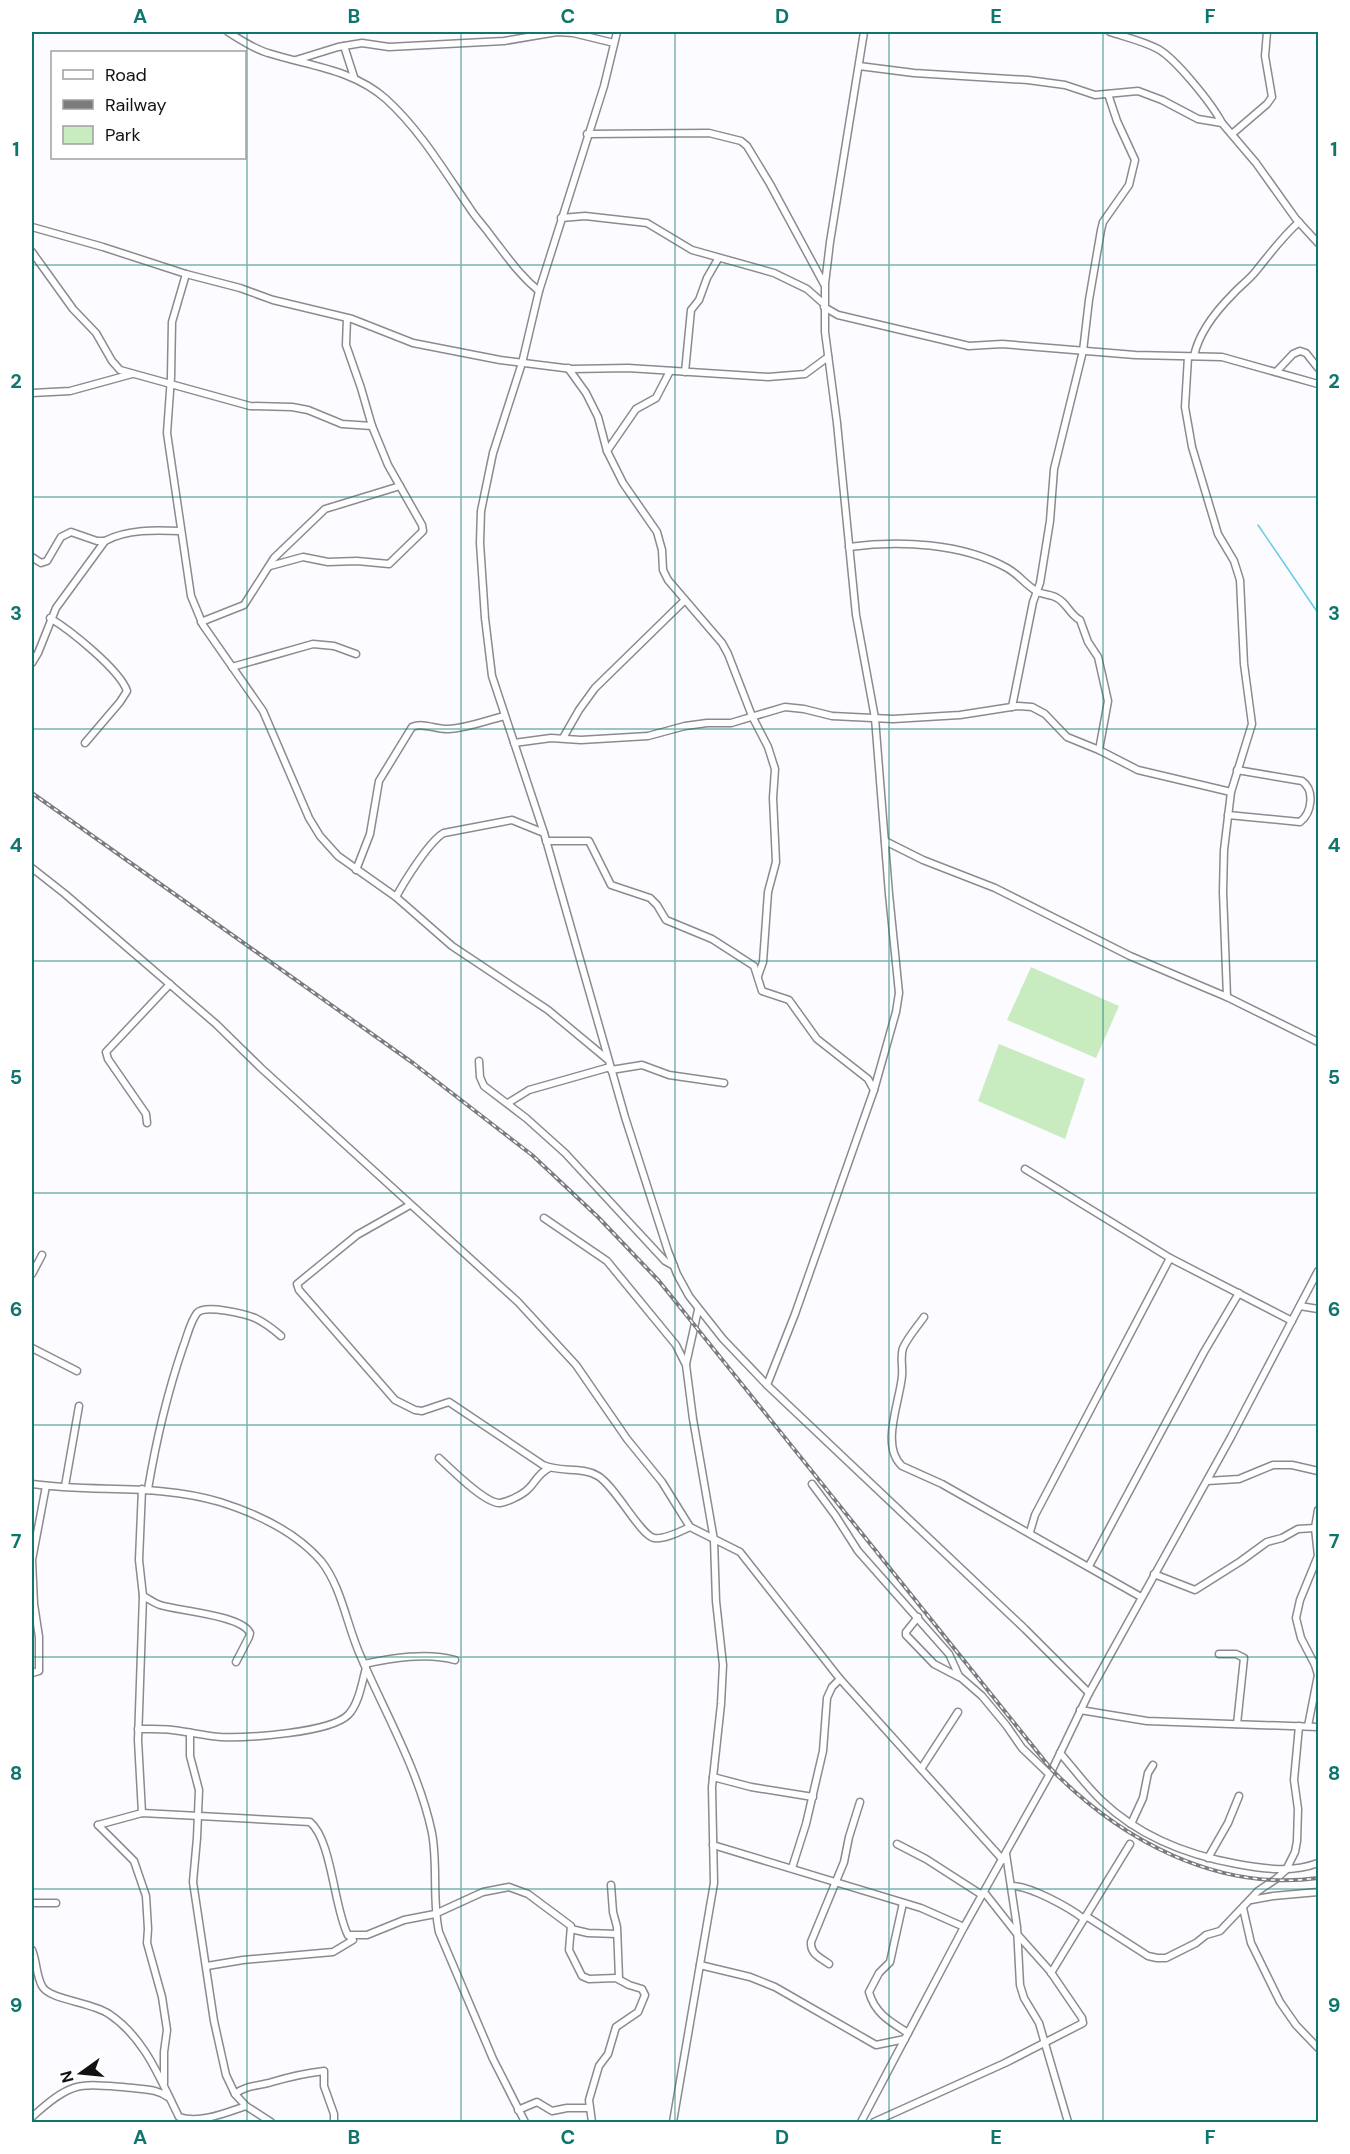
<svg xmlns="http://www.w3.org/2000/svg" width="1350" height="2154" viewBox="0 0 1350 2154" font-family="'DM Sans',sans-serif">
<rect width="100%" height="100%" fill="#fcfbff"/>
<!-- green -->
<g fill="#c9ebc0">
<polygon points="1031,967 1119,1006 1096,1058 1007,1020"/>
<polygon points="999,1044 1085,1079 1065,1139 978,1101"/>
</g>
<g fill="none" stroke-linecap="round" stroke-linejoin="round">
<!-- stream -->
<polyline stroke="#69cbe4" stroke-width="1.5" points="1258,525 1318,613"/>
<!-- minor casing -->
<g stroke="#8b8a8e" stroke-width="9">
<g id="minor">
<path d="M228 32C241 40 254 49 268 53 309 66 352 69 386 99 420 130 443 169 469 207 475 217 484 226 491 236 506 255 519 275 539 291"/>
<polyline points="617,32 604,86 539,291 522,363 493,453 481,511 480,543 485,618 492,676 544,833 625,1117 668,1251 677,1274 689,1296 723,1339 767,1385 1025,1629 1089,1693"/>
<path d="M1110 32C1125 37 1143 41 1158 49 1176 59 1212 104 1222 123"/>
<polyline points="344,46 354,77"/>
<polyline points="296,60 338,47 362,43 389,47 504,41 557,32 573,33 614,43"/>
<polyline points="859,66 914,73 1028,80 1065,85 1095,95 1138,91 1162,100 1198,119 1222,123 1256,163 1296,219 1318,243"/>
<polyline points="587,134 709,133 741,141 747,146 770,184 824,284"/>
<polyline points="1232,134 1267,104 1272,97 1265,56 1267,32"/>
<polyline points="561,218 585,216 647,223 692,250 774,273 807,289 824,304"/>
<polyline points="32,227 103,247 186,274 240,288 273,300 352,319 413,343 500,360 572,369 628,368 768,377 805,374 828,357"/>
<polyline points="32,252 73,309 96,333 112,361 120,370 250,406 292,407 308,410 342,424 372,426"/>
<polyline points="186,274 172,322 171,377 167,433 191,596 203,625 263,711 309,818 320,836 338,856 396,897 452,946 548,1010 607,1059"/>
<polyline points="824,307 838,315 969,346 1002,344 1135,355 1222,357 1318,384"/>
<path d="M1194 356C1199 332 1216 311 1233 294 1240 286 1249 280 1256 271 1270 254 1282 237 1299 222"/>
<polyline points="1188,357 1185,407 1192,447 1218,534 1234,561 1240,580 1244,664 1252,724 1231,792 1224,850 1223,892 1227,997"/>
<polyline points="568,368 586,393 598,417 607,451 623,483 657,532 662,550 663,570 668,580 722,643 728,654 752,716 768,747 775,769 773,798 776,862 768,892 763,962 758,976"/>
<polyline points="685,372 691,310 699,300 707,278 718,259"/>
<polyline points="1276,372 1293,354 1300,351 1306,353 1318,368"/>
<polyline points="32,393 70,391 132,374"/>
<polyline points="607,451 636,409 656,398 670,371"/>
<path d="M849 547C899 540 962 543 1007 568 1018 574 1025 584 1036 591 1042 595 1051 594 1057 598 1067 603 1070 615 1080 620L1088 642 1098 657 1108 701 1099 750"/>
<polyline points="32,557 41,563 47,561 61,537 71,532 97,541 105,541"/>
<polyline points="270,566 303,557 328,562 357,561 389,564 423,531 422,525 388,465 372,426 361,388 346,345 347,318"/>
<path d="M50 618C70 630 120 670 127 691L120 702 85 743"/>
<polyline points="201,622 244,605 274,558 325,509 400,486"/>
<path d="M32 663 38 653 56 608 105 541C127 529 156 530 180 531"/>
<polyline points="232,667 313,644 334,646 356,654"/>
<polyline points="1012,707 1033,602 1040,583 1050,521 1054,469 1083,351 1089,300 1101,230 1103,222 1129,185 1135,160 1117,121 1108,94"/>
<polyline points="563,738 579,710 595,688 684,601"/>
<polyline points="514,743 551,738 581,740 648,736 685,726 707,723 731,723 785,707 804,709 832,716 893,719 960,715 1018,706 1032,707 1045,714 1067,737 1099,750 1138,770 1231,792"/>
<path d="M1228 815 1300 822C1312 813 1315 790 1302 781L1237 770"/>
<polyline points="546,841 589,841 611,885 650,898 657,905 666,920 712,939 754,966 762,991 789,1000 817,1039 868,1079 874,1090"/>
<polyline points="885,841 923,860 995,888 1130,956 1227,997 1318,1042"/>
<polyline points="32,868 65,894 216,1024 261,1068 518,1302 576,1365 627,1439 662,1482 690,1527 740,1552 840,1679 1003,1860"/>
<path d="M356 870 370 834 379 781 412 727C424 722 436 730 449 729 468 728 487 720 505 716"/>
<path d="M396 897C404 882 430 840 444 833L512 820 544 833"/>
<polyline points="479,1061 480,1077 484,1086 526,1118 565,1153 665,1261 674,1266"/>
<polyline points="611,1070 642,1065 669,1075 724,1083"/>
<polyline points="508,1103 529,1090 610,1067"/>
<polyline points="147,1123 146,1114 108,1059 106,1052 170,984"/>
<polyline points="1025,1169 1170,1258 1292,1321"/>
<path d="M410 1205 357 1235 297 1284 299 1290 395 1400 415 1410 422 1411 449 1402 543 1465C561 1473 581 1466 598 1476 616 1487 640 1535 654 1538 664 1540 681 1531 690 1527"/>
<polyline points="544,1218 607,1261 676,1345 686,1365 693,1419 714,1540 716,1601 723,1665 721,1704 712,1787 714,1883 673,2122"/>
<polyline points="32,1274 42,1255"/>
<polyline points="1300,1306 1318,1309"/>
<path d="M924 1317C917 1327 908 1337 903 1348 900 1357 903 1367 902 1376 900 1401 880 1446 902 1466L942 1484 1141 1597"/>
<polyline points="32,1348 77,1371"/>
<polyline points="686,1364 698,1310"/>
<polyline points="767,1385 795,1314 874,1090 896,1012 899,993 889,894 875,718 856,615 837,423 825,332 825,284 830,242 864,32"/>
<path d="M439 1458C450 1468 485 1504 500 1503 507 1502 520 1496 526 1491 536 1483 536 1475 549 1468"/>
<polyline points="1207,1481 1239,1479 1273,1465 1292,1465 1318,1471"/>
<path d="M32 1484C95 1493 157 1483 220 1502 258 1514 295 1531 321 1561 342 1587 347 1627 361 1657 386 1715 419 1771 432 1833 438 1866 432 1900 439 1932L493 2059 525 2122"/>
<polyline points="812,1484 835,1515 858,1551 949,1654 959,1676 982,1696 1006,1725 1022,1748 1049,1774"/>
<polyline points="65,1486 79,1406"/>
<polyline points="142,1489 139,1560 143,1596 138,1740 142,1813"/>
<path d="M148 1489C156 1441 167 1394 183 1347 187 1337 190 1322 197 1313 205 1304 245 1314 255 1318 265 1323 273 1329 281 1336"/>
<polyline points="1030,1532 1035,1515 1170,1258"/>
<polyline points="1089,1566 1204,1352 1239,1293"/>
<polyline points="1154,1574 1195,1590 1241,1561 1267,1542 1282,1538 1298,1529 1315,1528"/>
<path d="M143 1596C149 1599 154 1603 160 1605 179 1611 241 1615 250 1633L249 1637 236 1662"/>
<polyline points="918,1617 906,1632 906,1635 934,1664 959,1677"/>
<polyline points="1219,1654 1236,1654 1244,1658 1237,1724"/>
<path d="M364 1664C392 1658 427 1652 455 1660"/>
<polyline points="32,1673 39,1671 39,1637 34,1604 32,1560 46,1486"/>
<polyline points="1080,1710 1147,1721 1318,1727"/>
<polyline points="1308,1726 1318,1675 1315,1665 1301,1638 1296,1618 1300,1600 1318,1556 1315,1528 1318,1510"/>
<path d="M138 1729C152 1729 166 1728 180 1731 194 1733 207 1736 221 1737 247 1738 330 1733 348 1715 359 1704 362 1682 366 1668"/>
<polyline points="190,1733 190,1756 199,1790 197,1838 193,1882 214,2021 226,2075 235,2094 246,2106 271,2122"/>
<path d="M1060 1753C1074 1769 1087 1787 1102 1801 1140 1837 1187 1855 1237 1864 1264 1869 1292 1873 1318 1863"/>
<polyline points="921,1769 958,1712"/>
<polyline points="713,1777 751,1787 813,1797"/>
<polyline points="1131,1824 1143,1798 1148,1773 1153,1765"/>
<path d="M98 1825 142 1813 310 1822C332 1840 334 1909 348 1935"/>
<polyline points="98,1825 134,1861 146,1896 148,1929 147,1943 162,1997 167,2030 164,2052 164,2083"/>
<polyline points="897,1844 926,1859 982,1895"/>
<polyline points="713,1845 921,1908 964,1927"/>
<polyline points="1006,1854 1017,1927 1020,1985 1024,1998 1039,2023 1068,2122"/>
<polyline points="1208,1858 1228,1823 1239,1796"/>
<polyline points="792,1868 806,1824 823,1751 827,1698 832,1687 840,1679"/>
<polyline points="611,1885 613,1912 617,1927 619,1978"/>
<path d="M1011 1886C1029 1885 1070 1908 1084 1919"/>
<polyline points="1251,1900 1273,1896 1318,1892"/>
<polyline points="32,1903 56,1903"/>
<path d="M903 1903 890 1962 879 1973 869 1992C875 2014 891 2022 908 2033"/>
<polyline points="1243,1908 1251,1943 1280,2002 1296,2025 1318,2048"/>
<polyline points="1086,1916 1148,1956 1157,1958 1166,1958 1196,1943 1206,1935 1220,1931 1258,1891 1276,1879 1286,1870 1295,1852 1297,1841 1298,1809 1294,1780 1299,1726"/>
<polyline points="571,1929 588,1933 617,1934"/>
<path d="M32 1950C37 1962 36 1975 42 1986 49 2000 92 2002 109 2014 145 2038 160 2079 179 2117 200 2124 225 2113 246 2106"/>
<path d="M829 1964C821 1958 810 1954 811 1942L844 1862 849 1837 860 1802"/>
<polyline points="700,1965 750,1977 775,1987 876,2045 905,2039"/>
<polyline points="207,1966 243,1960 333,1952 353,1940 348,1935 367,1935 404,1920 435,1914 483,1892 509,1887 528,1894 571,1926 569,1950 582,1976 589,1979 616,1978 629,1985 642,1989 645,1995 638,2012 616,2027 608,2054 599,2066 589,2100 592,2122"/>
<polyline points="1051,1973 1130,1844"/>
<path d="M235 2094C246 2085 259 2086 272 2082 289 2077 306 2073 324 2071V2086L334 2114V2122"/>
<polyline points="518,2110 537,2102 552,2111 567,2108 589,2108"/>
<path d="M32 2117C74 2079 79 2084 133 2088 147 2090 157 2089 168 2097"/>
<polyline points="861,2122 964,1927 1052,1770 1089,1693 1231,1437 1318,1271"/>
<polyline points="874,2122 1005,2063 1083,2023 1082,2018 1050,1971 1017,1934 984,1892"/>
</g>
</g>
<!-- minor -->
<use href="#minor" stroke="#fff" stroke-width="6"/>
<!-- rail casing -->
<g stroke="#7c7b7e" stroke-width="4">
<path id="rail" d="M32 793 413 1063 532 1155 598 1217 659 1281 1052 1770C1121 1840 1217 1892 1318 1878"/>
</g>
<!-- rail -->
<use href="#rail" stroke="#fff" stroke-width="1.5" stroke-dasharray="4.5" stroke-linecap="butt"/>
</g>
<!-- grid -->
<path fill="none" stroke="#0f766e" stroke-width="1.5" stroke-opacity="0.55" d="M247 32V2122M461 32V2122M675 32V2122M889 32V2122M1103 32V2122M32 265H1318M32 497H1318M32 729H1318M32 961H1318M32 1193H1318M32 1425H1318M32 1657H1318M32 1889H1318"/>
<!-- border -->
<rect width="1350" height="2154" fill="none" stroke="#ffffff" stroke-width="66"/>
<!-- legend -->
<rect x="51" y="51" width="195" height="108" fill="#ffffff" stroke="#a0a0a1" stroke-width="1.5"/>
<rect x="63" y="70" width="30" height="9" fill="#ffffff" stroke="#a0a0a1" stroke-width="1.5"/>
<text x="105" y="81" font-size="18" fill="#121213">Road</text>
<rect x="63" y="100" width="30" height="9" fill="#7c7b7e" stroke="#a0a0a1" stroke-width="1.5"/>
<text x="105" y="111" font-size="18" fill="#121213">Railway</text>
<rect x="63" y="126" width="30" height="18" fill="#c9ebc0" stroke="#a0a0a1" stroke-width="1.5"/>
<text x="105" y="141" font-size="18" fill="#121213">Park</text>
<!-- north arrow -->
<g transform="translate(81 2073) rotate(255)" stroke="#ffffff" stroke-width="4.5" paint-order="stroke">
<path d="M0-4.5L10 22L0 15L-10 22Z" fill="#121213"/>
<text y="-9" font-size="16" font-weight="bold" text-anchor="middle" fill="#121213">N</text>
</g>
<rect x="33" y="33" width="1284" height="2088" fill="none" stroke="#0f766e" stroke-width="2"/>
<g font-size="20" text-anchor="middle" font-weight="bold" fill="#0f766e">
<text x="140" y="23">A</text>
<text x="354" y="23">B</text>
<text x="568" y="23">C</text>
<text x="782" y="23">D</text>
<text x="996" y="23">E</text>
<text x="1210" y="23">F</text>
<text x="16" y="156">1</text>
<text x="1334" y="156">1</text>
<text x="16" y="388">2</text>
<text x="1334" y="388">2</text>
<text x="16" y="620">3</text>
<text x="1334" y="620">3</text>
<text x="16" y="852">4</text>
<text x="1334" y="852">4</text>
<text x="16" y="1084">5</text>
<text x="1334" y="1084">5</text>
<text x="16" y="1316">6</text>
<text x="1334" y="1316">6</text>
<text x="16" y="1548">7</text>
<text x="1334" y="1548">7</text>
<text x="16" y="1780">8</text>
<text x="1334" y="1780">8</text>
<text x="16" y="2012">9</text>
<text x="1334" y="2012">9</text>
<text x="140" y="2144">A</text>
<text x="354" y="2144">B</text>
<text x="568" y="2144">C</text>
<text x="782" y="2144">D</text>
<text x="996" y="2144">E</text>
<text x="1210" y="2144">F</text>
</g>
</svg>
